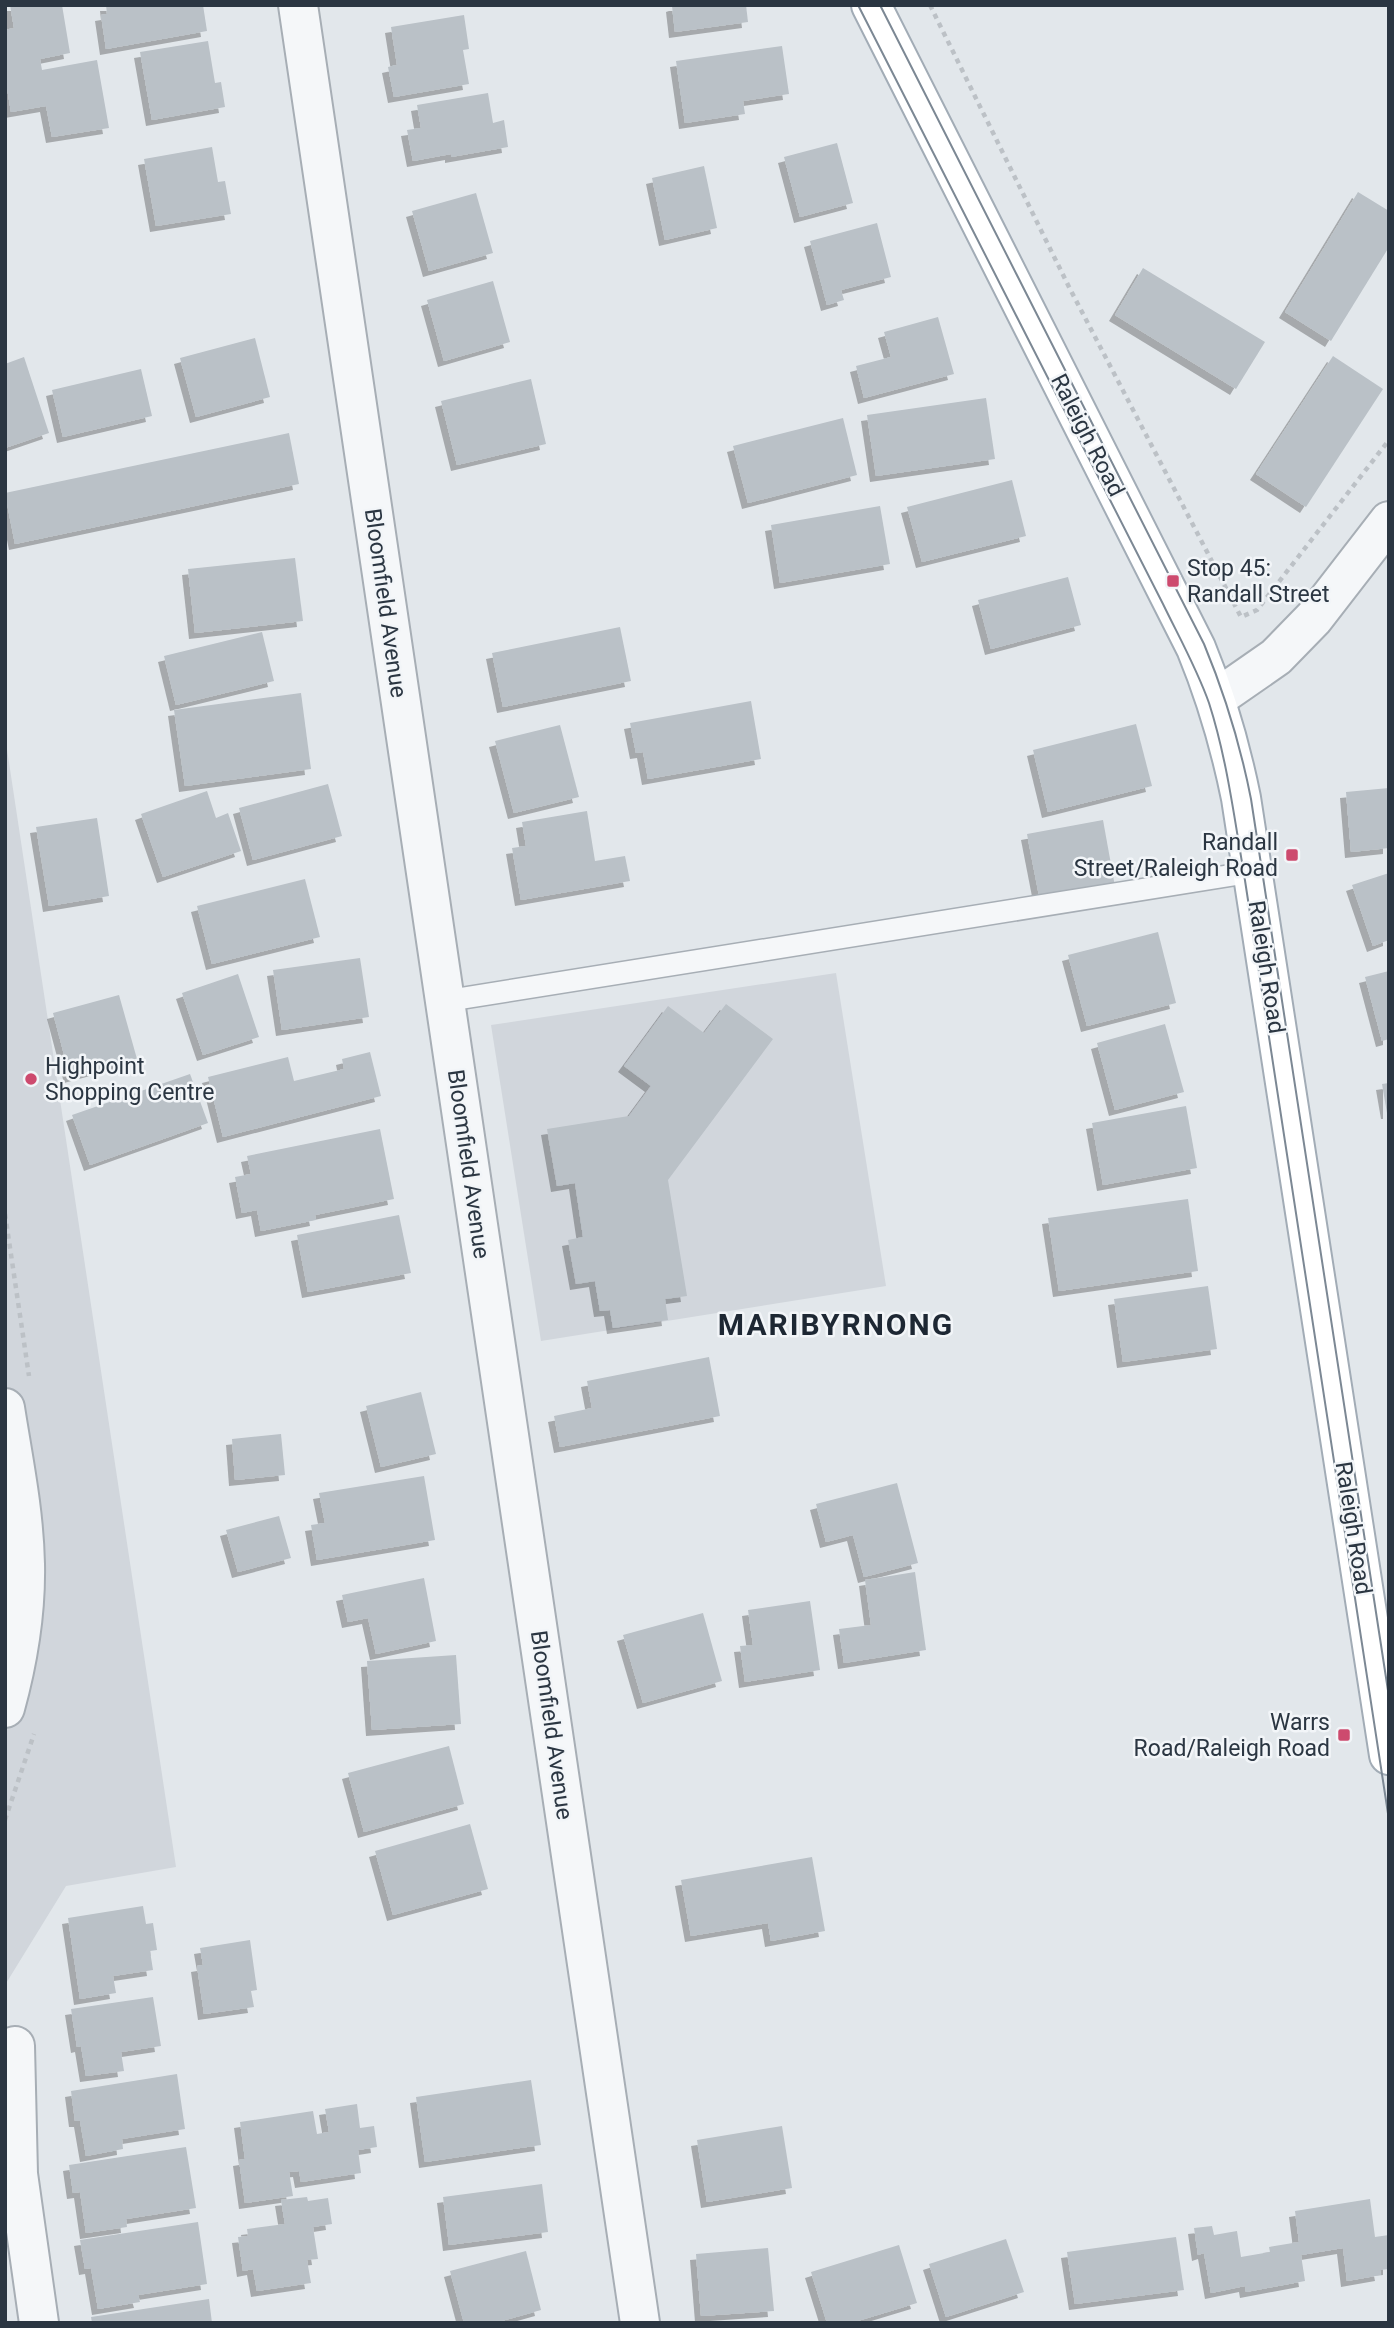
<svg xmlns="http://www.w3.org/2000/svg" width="1394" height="2328" viewBox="0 0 1394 2328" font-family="Roboto,sans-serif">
<defs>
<filter id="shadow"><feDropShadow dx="-6" dy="6" stdDeviation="0" flood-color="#0004"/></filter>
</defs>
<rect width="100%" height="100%" fill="#e2e7eb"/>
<!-- built -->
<g fill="#d1d6dc">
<polygon points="5,736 176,1867 66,1886 5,1985"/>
<polygon points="836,973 886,1286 541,1341 491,1025"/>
</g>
<!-- building -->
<g fill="#bac1c7" filter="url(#shadow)">
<polygon points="10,5 62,5 70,53 40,59 42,70 97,60 109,128 52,137 46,106 11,112 5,76 5,30 14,28"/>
<polygon points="106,5 203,5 207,31 106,49 101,15 107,14"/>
<polygon points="675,5 746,5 748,22 675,32 672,6"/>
<polygon points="464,15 469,49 463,50 469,84 394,97 388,67 397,65 391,27"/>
<polygon points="208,41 215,83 221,82 225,107 152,120 140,52"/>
<polygon points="782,46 789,94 743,101 745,114 685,123 676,61"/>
<polygon points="488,93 493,123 504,120 508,147 451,157 451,154 413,161 407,130 421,128 417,105"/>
<polygon points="837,143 853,203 800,217 784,157"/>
<polygon points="212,147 218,182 225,181 231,214 156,226 144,159"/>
<polygon points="704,166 717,228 665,240 652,178"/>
<polygon points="1358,192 1389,211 1389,247 1331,341 1285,312"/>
<polygon points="476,193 493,253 429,271 412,211"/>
<polygon points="877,223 891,277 841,290 844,300 827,305 810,241"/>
<polygon points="1143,268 1265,342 1236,389 1115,315"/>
<polygon points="493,281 510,342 444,361 427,300"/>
<polygon points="938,317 954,374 864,398 856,366 891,357 884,332"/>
<polygon points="255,338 270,397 196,417 180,358"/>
<polygon points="1333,356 1383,389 1306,507 1256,474"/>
<polygon points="24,357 49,433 5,448 5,364"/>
<polygon points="141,369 152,416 63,437 52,390"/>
<polygon points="531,379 546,444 457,465 441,401"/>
<polygon points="986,398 995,459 876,476 867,415"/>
<polygon points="843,418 857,475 748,503 733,446"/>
<polygon points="289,433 299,484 15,544 5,493"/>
<polygon points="1012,480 1026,536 922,562 907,507"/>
<polygon points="880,506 890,564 780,583 771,525"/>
<polygon points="295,558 303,621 195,633 188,569"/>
<polygon points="1068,577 1081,625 991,649 978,600"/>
<polygon points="620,627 631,681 503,707 492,653"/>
<polygon points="262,632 274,681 176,705 164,656"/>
<polygon points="301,693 311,769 185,786 174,710"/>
<polygon points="751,701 761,759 648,779 643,752 636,753 630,723"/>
<polygon points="1136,724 1152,786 1048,812 1033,750"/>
<polygon points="560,725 579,797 514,813 495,741"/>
<polygon points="328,784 342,836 253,860 239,808"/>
<polygon points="1389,788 1389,848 1351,852 1346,792"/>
<polygon points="207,791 216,818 228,813 241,851 163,877 141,814"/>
<polygon points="587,811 595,861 625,856 630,881 521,900 512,848 526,846 522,822"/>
<polygon points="97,818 109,896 49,906 36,827"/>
<polygon points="1103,820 1116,892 1041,906 1027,834"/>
<polygon points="1389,873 1389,940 1373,946 1352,885"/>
<polygon points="305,879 320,937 212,964 197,906"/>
<polygon points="1158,932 1176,1003 1087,1026 1068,955"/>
<polygon points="360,958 369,1017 282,1030 273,970"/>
<polygon points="1389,971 1389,1039 1382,1041 1365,977"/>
<polygon points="238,974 259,1037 203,1055 182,993"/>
<polygon points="119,995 137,1059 70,1077 53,1013"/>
<polygon points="726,1004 773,1039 668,1180 687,1296 665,1299 668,1320 613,1328 610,1310 600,1311 595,1281 576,1284 568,1240 583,1237 575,1183 557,1186 547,1129 629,1116 651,1086 624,1066 668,1006 704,1033"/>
<polygon points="1165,1024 1184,1092 1115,1110 1097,1043"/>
<polygon points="370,1052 381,1096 223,1137 208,1077 288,1057 294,1081 344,1069 342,1059"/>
<polygon points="190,1074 208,1123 90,1165 72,1115"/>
<polygon points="1389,1083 1389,1113 1387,1113 1382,1084"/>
<polygon points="1186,1106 1197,1168 1103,1185 1092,1123"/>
<polygon points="380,1129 394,1199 315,1215 316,1220 261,1231 257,1210 242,1213 235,1177 251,1174 247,1156"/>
<polygon points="1188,1199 1198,1271 1059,1291 1048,1218"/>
<polygon points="399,1215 411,1273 308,1292 297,1235"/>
<polygon points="1208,1286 1217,1349 1123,1362 1114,1299"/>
<polygon points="709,1357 720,1416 560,1447 554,1416 592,1408 587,1381"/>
<polygon points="421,1392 436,1454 381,1467 366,1406"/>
<polygon points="281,1434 285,1475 235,1480 232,1439"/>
<polygon points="424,1476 435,1540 317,1560 311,1525 325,1523 319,1493"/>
<polygon points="897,1483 918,1563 864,1577 853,1535 826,1542 816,1504"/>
<polygon points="279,1516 291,1558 238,1572 226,1530"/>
<polygon points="915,1572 926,1650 844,1663 839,1629 871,1625 865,1580"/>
<polygon points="424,1578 436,1641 376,1654 368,1618 348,1622 342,1595"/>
<polygon points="810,1601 820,1670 745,1682 740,1646 753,1645 748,1610"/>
<polygon points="703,1613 722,1681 643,1703 623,1635"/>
<polygon points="456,1655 461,1724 372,1730 367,1661"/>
<polygon points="449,1746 464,1804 364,1832 348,1773"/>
<polygon points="470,1824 488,1889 393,1915 375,1851"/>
<polygon points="812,1857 825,1931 771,1941 768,1923 691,1936 681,1880"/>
<polygon points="143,1906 146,1924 153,1923 157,1950 150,1951 153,1970 113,1976 116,1993 80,1999 68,1918"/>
<polygon points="250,1940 257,1990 251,1991 254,2007 204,2014 197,1966 203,1965 200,1948"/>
<polygon points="153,1997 161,2046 121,2052 124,2071 86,2076 81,2046 77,2047 71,2009"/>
<polygon points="177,2074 185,2129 122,2139 123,2149 86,2156 80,2121 75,2121 71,2091"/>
<polygon points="531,2080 541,2145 425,2162 416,2097"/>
<polygon points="357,2104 360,2128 374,2126 377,2147 358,2150 361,2173 301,2182 299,2171 289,2172 293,2196 245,2203 239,2160 245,2159 240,2122 313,2111 317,2134 329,2132 325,2109"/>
<polygon points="782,2126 792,2188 707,2202 697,2140"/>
<polygon points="186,2147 196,2208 126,2219 127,2227 86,2233 80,2192 73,2193 69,2165"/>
<polygon points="542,2184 548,2232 449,2245 443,2197"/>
<polygon points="307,2197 308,2201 328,2198 332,2224 313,2227 318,2259 307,2260 311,2283 257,2291 253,2269 243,2271 238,2237 248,2236 247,2229 285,2224 281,2200"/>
<polygon points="1370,2199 1375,2237 1389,2235 1389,2269 1380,2270 1381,2275 1347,2281 1343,2248 1301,2255 1305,2281 1246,2292 1245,2286 1211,2293 1204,2253 1198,2255 1194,2228 1212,2226 1214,2235 1237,2231 1241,2257 1270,2252 1269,2247 1299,2242 1295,2211"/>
<polygon points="198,2222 207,2284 138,2295 140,2302 98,2309 91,2268 85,2269 80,2240"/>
<polygon points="1176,2237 1184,2290 1075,2304 1067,2252"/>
<polygon points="1006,2239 1024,2292 946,2317 929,2264"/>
<polygon points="899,2245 917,2303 851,2323 827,2323 811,2272"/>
<polygon points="768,2248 774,2311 701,2316 696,2254"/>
<polygon points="526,2251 541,2310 494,2323 464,2323 450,2271"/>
<polygon points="209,2299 212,2323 92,2323 91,2317"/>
</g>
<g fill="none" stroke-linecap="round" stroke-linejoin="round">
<!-- lane casing -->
<g stroke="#a7aeb5" stroke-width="24">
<polyline id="lane" points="445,1001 1252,872"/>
</g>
<!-- street casing -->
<g stroke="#a7aeb5" stroke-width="42">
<g id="street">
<polyline points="298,5 640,2323"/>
<polyline points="1217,698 1276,657 1314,618 1389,521"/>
<path d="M5 1408C13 1459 24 1511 25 1564 26 1613 18 1661 5 1708"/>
<polyline points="15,2046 18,2174 39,2323"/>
</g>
</g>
<!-- primary casing -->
<g stroke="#a2acb6" stroke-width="42">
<path id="primary" d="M871 5 1196 648C1217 699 1230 744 1241 798L1389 1755"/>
</g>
<!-- path -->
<g stroke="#bcc1c6" stroke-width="4.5" stroke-dasharray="5 5" stroke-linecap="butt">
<polyline points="930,5 1069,287 1241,617 1257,610 1389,440"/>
<polyline points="5,1214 29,1376"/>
<polyline points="5,1820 34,1734"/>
</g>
<!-- lane -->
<use href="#lane" stroke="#f5f7f9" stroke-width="21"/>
<!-- street -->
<use href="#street" stroke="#f5f7f9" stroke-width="38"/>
<!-- primary -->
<use href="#primary" stroke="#fff" stroke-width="38"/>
<!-- tram -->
<g stroke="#7c8894" stroke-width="2">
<path d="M858 5 1163 604C1179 637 1197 669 1209 703 1227 759 1234 817 1244 874L1389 1820"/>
<path d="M880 5 1204 644C1226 697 1240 743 1251 799L1389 1697"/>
</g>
</g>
<!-- markers -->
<g fill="#cd4a6e" stroke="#f2f5f8" stroke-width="2.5">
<rect x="1166" y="574" width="14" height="14" rx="3.5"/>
<rect x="1285" y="848" width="14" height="14" rx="3.5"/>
<circle cx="31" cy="1079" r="7"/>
<rect x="1337" y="1728" width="14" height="14" rx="3.5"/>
</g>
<g text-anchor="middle" stroke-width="5" stroke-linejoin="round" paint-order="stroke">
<!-- street labels -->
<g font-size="23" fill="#2b3642" stroke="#f2f5f8">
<text transform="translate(1088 435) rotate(63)" y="8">Raleigh Road</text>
<text transform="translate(386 603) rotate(82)" y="8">Bloomfield Avenue</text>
<text transform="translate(1267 967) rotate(81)" y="8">Raleigh Road</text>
<text transform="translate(469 1164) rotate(82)" y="8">Bloomfield Avenue</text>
<text transform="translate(1354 1528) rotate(81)" y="8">Raleigh Road</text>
<text transform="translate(552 1725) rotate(82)" y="8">Bloomfield Avenue</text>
</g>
<!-- poi labels -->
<g font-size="23" fill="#2b3642" stroke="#f2f5f8" text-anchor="start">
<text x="1187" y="576">Stop 45:<tspan x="1187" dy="26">Randall Street</tspan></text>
<text x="1278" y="850" text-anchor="end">Randall<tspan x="1278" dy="26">Street/Raleigh Road</tspan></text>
<text x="45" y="1074">Highpoint<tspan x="45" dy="26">Shopping Centre</tspan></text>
<text x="1330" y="1730" text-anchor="end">Warrs<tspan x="1330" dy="26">Road/Raleigh Road</tspan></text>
</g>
<!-- district labels -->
<g font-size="30" font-weight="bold" letter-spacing="2" fill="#1d2733" stroke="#f2f5f8">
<text x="836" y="1335">MARIBYRNONG</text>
</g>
</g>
<!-- border -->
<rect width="1394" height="2328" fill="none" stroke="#2b3642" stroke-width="14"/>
</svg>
